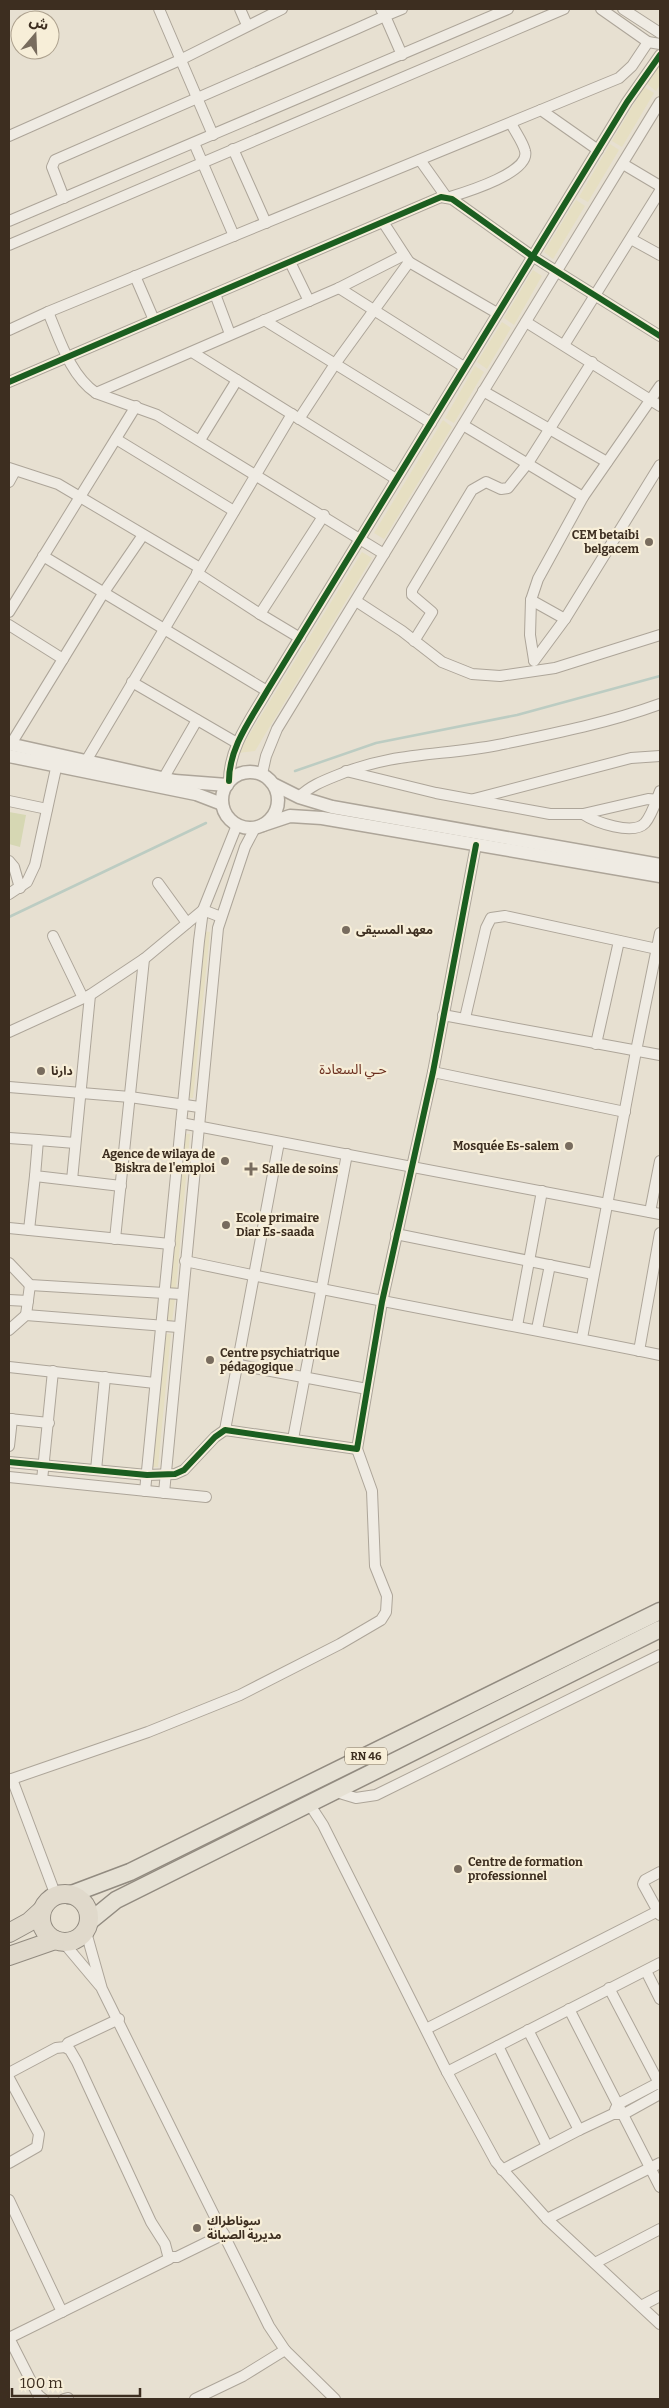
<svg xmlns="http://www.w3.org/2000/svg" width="669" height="2408" viewBox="0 0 669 2408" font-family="Bitter,'Noto Sans Arabic',serif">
<rect width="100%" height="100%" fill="#e7e0d1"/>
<!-- farmland -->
<g fill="#e6dfc2">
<polygon points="660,62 660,84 656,91 647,84"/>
<polygon points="644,87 654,93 622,147 612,141"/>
<polygon points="610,144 619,150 588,202 579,197"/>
<polygon points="576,200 585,206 553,259 544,252"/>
<polygon points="533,270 542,276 514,325 504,318"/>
<polygon points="502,322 511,328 487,369 477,362"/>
<polygon points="475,366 484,372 454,423 445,418"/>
<polygon points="443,420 452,427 384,539 374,533"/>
<polygon points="362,552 372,558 255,751 238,753"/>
<polygon points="204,931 210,932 193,1098 188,1098"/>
<polygon points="184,1134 190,1134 176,1288 170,1288"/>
<polygon points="168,1299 175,1299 172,1322 166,1321"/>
<polygon points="165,1334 171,1334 158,1467 152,1467"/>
</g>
<!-- green -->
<polygon fill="#d6d7b3" points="9,812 26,815 20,847 9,844"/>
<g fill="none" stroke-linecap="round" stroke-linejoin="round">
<!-- stream -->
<g stroke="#bcccc2" stroke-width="2.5">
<polyline points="295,771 376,743 517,715 660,676"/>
<polyline points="9,917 206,823"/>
</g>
<!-- minor casing -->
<g stroke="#ada599" stroke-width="12">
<g id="minor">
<polyline points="159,9 213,135"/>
<polyline points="240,9 247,25"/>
<polyline points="601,9 648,42 660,44"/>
<polyline points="623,9 660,33"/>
<polyline points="402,55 385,16 402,9"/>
<polyline points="541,110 619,78 632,66 648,42"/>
<polyline points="9,136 180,60 282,9"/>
<polyline points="194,143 234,236"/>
<polyline points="233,149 266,223"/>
<path d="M420 160 447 198C463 193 531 173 525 151 523 142 515 132 511 123"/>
<polyline points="623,164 660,186"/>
<polyline points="64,198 52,167 55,160 356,29 385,16 381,9"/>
<polyline points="9,221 508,9"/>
<polyline points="631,239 660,255"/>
<polyline points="9,245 564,9"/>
<polyline points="290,262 309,301"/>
<polyline points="409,262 497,313"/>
<polyline points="135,276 154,320"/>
<polyline points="339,288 464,367"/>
<polyline points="215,294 230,334"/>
<path d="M48 312C60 340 70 375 96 393L157 415 384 554"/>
<polyline points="264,320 431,423"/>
<polyline points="526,322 660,406"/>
<polyline points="9,330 48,312 541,110 598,150"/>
<polyline points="564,345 660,191"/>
<polyline points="192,352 396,479"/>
<polyline points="9,382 441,197 452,199 532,256 660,336"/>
<polyline points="483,391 607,462"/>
<polyline points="96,393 339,288 404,255"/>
<polyline points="299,419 335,364 409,262 383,222"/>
<polyline points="463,425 583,497"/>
<polyline points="116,439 234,511"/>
<polyline points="200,440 237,380"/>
<polyline points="9,468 58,484 200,568"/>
<polyline points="9,482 15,471"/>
<polyline points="43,556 267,691"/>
<polyline points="197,573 260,614 324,515"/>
<polyline points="531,600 565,619"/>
<polyline points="356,601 402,631 442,662 472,674 500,676 555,668 660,635"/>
<polyline points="9,612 136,406"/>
<polyline points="260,614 300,638"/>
<polyline points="9,625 63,659"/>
<polyline points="414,641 432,612 412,595 412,590 472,490 486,482 501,489 508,488 528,463 592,362"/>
<polyline points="534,660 530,635 531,600 538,579 583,497 660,386"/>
<polyline points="534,661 565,619 660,465"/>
<polyline points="132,682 237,743"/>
<polyline points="11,744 104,592 143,535"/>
<polyline points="86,761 292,414"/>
<polyline points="346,771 436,793 550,814 583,814 648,799 660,800"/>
<polyline points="262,774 266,756 277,729 660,102"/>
<polyline points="163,779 197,720"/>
<path d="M229 781C229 747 251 719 267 691L627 102 660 55"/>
<path d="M299 797C310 786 323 781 338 775 393 752 441 756 498 745 552 734 608 723 660 704"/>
<polyline points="474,799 631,758 660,756"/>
<polyline points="9,801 47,809"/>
<path d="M583 814C595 822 633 836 645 823 652 815 656 801 660 791"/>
<polyline points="9,861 14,867 20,888"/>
<polyline points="158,883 187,923"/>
<polyline points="9,894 27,882 35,865 58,759"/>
<polyline points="53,936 83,998"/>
<polyline points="443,1015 660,1055"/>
<polyline points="465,1018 486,928 491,918 505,916 657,949"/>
<polyline points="9,1032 90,995 144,959 203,910 221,917"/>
<polyline points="596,1044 619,941"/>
<polyline points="433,1072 625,1112"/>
<polyline points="9,1087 130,1097 199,1107"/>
<polyline points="181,1123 660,1214"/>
<polyline points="9,1138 38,1140"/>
<polyline points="75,1143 38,1140 35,1176 121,1186"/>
<polyline points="72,1180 90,995"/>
<polyline points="650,1212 660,1161"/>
<polyline points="9,1228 170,1244"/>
<polyline points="29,1230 35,1176"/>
<polyline points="396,1234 593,1274"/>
<polyline points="115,1239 144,959"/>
<path d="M185 1261C343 1295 502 1323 660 1355"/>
<polyline points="9,1263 30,1285 181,1294"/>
<polyline points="9,1300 28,1301"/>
<polyline points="26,1315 30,1285"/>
<polyline points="517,1326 542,1191"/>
<polyline points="537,1329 550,1265"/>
<polyline points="9,1330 26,1315 178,1327"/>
<polyline points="582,1338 636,1051 660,933"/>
<polyline points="639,1351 660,1233"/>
<polyline points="239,1365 367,1389"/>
<polyline points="9,1367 155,1383"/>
<polyline points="9,1419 49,1423"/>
<polyline points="225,1430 279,1142"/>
<polyline points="293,1439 347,1154"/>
<polyline points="9,1446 12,1419"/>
<polyline points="9,1462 147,1475 175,1474 184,1470 215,1437 225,1430 357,1449 382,1302 433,1072 476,845"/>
<polyline points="96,1470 105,1377"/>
<polyline points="9,1477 206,1497"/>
<polyline points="42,1480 53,1371"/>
<polyline points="145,1491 199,941 203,910 237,825"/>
<polyline points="164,1493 218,928 245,847 255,828"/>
<polyline points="12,1779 56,1896"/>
<polyline points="9,1780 148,1732 240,1695 340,1644 381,1620 386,1612 387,1596 375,1566 372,1491 357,1449"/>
<polyline points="336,1792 356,1798 376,1795 660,1655"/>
<polyline points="310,1805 323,1825 447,2072 496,2162 547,2219 660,2324"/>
<polyline points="660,1915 643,1884 645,1880 660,1872"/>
<polyline points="86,1932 102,1989 269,2326 285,2350 335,2399"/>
<polyline points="63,1942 100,1986"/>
<polyline points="646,1971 660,1999"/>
<polyline points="609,1988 660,2085"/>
<polyline points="569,2009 660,2187"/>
<polyline points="426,2029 658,1911"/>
<polyline points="528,2030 579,2130"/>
<polyline points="498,2046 547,2146"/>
<polyline points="447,2072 660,1963"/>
<polyline points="9,2073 56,2048 65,2047 68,2043 119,2019"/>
<polyline points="9,2078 39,2134 37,2147 9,2163"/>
<polyline points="615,2110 618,2104 660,2082"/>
<polyline points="502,2170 579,2130 613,2114 624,2114 660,2094"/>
<polyline points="9,2200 62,2312"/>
<polyline points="547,2219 660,2163"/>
<polyline points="170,2257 177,2257 224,2234"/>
<polyline points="595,2263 660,2229"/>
<polyline points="641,2306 660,2296"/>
<polyline points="9,2338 169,2259 165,2244 151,2222 77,2062 70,2050 65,2047"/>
<polyline points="9,2338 38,2395 43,2399"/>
<polyline points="64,2399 68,2398"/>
<polyline points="195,2399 243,2376 285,2350"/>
</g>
</g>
<!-- tertiary casing -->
<g stroke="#ada599" stroke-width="15">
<g id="tertiary">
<polyline points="9,744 175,781 227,785"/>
<polyline points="9,756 196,794 222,804"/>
<circle cx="250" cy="800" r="28"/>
<polyline points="275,785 299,797 332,807 660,865"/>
<polyline points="263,825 290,816 322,818 660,876"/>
</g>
</g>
<!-- primary casing -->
<g stroke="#928b80" stroke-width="19">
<g id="primary">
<polyline points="69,1895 130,1872 660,1611"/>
<polyline points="89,1922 116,1900 660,1629"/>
</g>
</g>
<!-- trunk casing -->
<g stroke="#928b80" stroke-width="20">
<g id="trunk">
<circle cx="65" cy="1918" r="24"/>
<polyline points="9,1933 29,1922 41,1911"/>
<polyline points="9,1956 55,1940"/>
</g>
</g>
<!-- minor -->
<use href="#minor" stroke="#efebe3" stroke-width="10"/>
<!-- tertiary -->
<use href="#tertiary" stroke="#efebe3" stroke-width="12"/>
<!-- primary -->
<use href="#primary" stroke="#e6e1d4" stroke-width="16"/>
<!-- trunk -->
<use href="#trunk" stroke="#e0d9cb" stroke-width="18"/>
<!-- cycleway casing -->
<g stroke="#f7eed8" stroke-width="9">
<g id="cycleway">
<polyline points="9,382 441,197 452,199 532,256 660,336"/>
<path d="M229 781C229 747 251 719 267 691L627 102 660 55"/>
<polyline points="9,1462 147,1475 175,1474 184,1470 215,1437 225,1430 357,1449 382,1302 433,1072 476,845"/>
</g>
</g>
<!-- cycleway -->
<use href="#cycleway" stroke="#1b5e20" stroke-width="6"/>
</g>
<!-- markers -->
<g fill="#786c5e" stroke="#f7eed8" stroke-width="2">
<circle cx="649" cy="542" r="5"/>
<circle cx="346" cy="930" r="5"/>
<circle cx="41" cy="1071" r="5"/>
<circle cx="569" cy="1146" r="5"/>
<circle cx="225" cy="1161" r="5"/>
<path d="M248.5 1161.5h5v5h5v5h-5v5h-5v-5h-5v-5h5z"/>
<circle cx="226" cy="1225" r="5"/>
<circle cx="210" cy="1360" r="5"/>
<circle cx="458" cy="1869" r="5"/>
<circle cx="197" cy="2228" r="5"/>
</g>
<g text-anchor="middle" stroke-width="4.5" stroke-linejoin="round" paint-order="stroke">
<!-- shield labels -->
<rect fill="#f7eed8" stroke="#756857" stroke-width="1" x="345" y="1747.5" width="42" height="17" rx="4"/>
<g font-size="11" font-weight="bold" fill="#3d2e20">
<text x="366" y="1760">RN 46</text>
</g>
<!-- poi labels -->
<g font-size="12" font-weight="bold" fill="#3d2e20" stroke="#f7eed8" text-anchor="start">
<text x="639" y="539" text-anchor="end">CEM betaibi<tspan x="639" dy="14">belgacem</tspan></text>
<text x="356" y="934">معهد المسيقى</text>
<text x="51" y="1075">دارنا</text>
<text x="559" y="1150" text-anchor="end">Mosquée Es-salem</text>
<text x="215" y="1158" text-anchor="end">Agence de wilaya de<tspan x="215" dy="14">Biskra de l'emploi</tspan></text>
<text x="262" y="1173">Salle de soins</text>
<text x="236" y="1222">Ecole primaire<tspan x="236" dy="14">Diar Es-saada</tspan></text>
<text x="220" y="1357">Centre psychiatrique<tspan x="220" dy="14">pédagogique</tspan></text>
<text x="468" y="1866">Centre de formation<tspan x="468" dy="14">professionnel</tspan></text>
<text x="207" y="2225">سوناطراك<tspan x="207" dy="14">مديرية الصيانة</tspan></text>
</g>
<!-- neighbourhood labels -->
<g font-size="14" fill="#6b2e1e" stroke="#f7eed8">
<text x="353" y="1074">حـي السعادة</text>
</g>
</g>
<!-- border -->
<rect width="669" height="2408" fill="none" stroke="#3d2e20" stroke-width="20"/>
<!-- north arrow -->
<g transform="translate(35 35) rotate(19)"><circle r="24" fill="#f7eed8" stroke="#ada18e"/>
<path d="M0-4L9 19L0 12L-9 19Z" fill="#786c5e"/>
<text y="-8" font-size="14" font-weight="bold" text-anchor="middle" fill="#3d2e20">ش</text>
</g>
<!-- scale -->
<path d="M12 2388v8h128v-8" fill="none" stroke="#3d2e20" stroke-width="2.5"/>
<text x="20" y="2388" font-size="15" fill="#3d2e20" stroke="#f7eed8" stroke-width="4" paint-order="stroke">100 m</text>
</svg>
